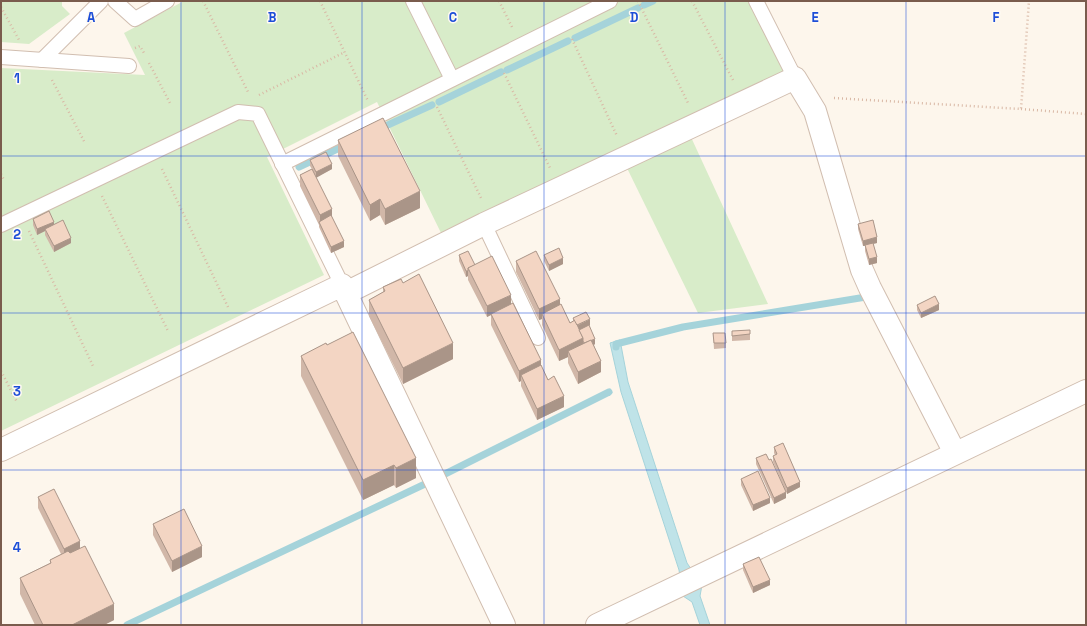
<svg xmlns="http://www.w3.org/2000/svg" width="1087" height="626" viewBox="0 0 1087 626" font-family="'Space Grotesk',sans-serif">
<rect width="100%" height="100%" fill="#fdf6ec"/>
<!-- green -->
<g fill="#d8ecc9">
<polygon points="1,1 62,1 62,6 70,14 29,44 1,42"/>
<polygon points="184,1 749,1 784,69 783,75 442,235 377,102 267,157 324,275 1,431 1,68 145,75 124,33"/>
<polygon points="690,135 768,304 698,313 625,164"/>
</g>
<!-- water -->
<polygon fill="#bfe3e8" stroke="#a5d3da" points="620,340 628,382 687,563 702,585 700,596 710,625 700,625 692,602 683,596 679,570 621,392 610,343"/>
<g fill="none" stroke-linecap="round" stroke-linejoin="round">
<!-- stream -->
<g stroke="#a5d3da" stroke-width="7">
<polyline points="644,5 653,1"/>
<polyline points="575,38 638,8"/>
<polyline points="507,70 568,41"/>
<polyline points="439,102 501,72"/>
<polyline points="379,129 432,105"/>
<polyline points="299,167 346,145"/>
<polyline points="616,347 616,344 683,327 866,297"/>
<polyline points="445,474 609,392"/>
<polyline points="127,625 425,484"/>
</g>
<!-- service casing -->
<g stroke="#d1beb0" stroke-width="16">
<g id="service">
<polyline points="115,1 135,19 167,1"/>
<polyline points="413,1 452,79"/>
<polyline points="756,1 795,78"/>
<polyline points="1,57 129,66"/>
<polyline points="42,60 101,1"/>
<polyline points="282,164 610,1"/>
<polyline points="484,224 538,338"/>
<polyline points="1,225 238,112 258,114 342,285"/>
</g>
</g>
<!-- minor casing -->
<g stroke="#d1beb0" stroke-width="24">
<g id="minor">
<polyline points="346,293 484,224 795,78 815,111 862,270 870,288 955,453"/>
<polyline points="1,450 342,285 504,625"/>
<polyline points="597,625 1086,391"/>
</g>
</g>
<!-- path -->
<g stroke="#d9b8a5" stroke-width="2.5" stroke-dasharray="1 3" stroke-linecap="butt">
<polyline points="203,1 249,94"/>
<polyline points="320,1 368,101"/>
<polyline points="499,1 513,29"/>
<polyline points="638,1 688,103"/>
<polyline points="692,1 734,82"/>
<polyline points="1,7 19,40"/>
<polyline points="572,39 617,136"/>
<polyline points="135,48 140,46 144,53"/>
<polyline points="149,63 171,105"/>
<polyline points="504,73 550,168"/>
<polyline points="52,80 85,143"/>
<polyline points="259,95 345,52"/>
<polyline points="834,98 1021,109 1029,1"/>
<polyline points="437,107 482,200"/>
<polyline points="1021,109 1086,114"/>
<polyline points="162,169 228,307"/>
<polyline points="1,174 4,180"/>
<polyline points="102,196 168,331"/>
<polyline points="29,231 93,366"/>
<polyline points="1,371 17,402"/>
</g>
<!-- service -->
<use href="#service" stroke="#fff" stroke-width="14"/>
<!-- minor -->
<use href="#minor" stroke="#fff" stroke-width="22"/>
</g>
<!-- wall -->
<g fill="#d1b7a8">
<polygon points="338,140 420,208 385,225 380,215 370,221 338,156"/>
<polygon points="310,160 332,169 316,177 344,247 331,253 319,227 319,225 300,186 300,175 312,169 310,166"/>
<polygon points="33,219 54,225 71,243 54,252 45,235 45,231 37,235 33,225"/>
<polygon points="858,224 877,243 873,244 877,263 869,265 865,251 865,246 863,246 858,229"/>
<polygon points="459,255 475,265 511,304 541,366 548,380 564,407 537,420 521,386 521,381 519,382 491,325 491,315 487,317 468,280 468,276 466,277 459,261"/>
<polygon points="544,255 563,264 549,271 544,261"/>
<polygon points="516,261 560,305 570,323 573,321 573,318 590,325 589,326 595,344 594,345 601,372 578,384 568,363 568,357 559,361 542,325 542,319 539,320 516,272"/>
<polygon points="383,287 453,359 403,384 369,316 369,300 383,292"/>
<polygon points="917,305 939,310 921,318 917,310"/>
<polygon points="732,331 750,334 750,340 732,341"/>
<polygon points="713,333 726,343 726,348 714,349"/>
<polygon points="327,345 416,478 396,488 394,485 363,500 301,376 301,356"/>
<polygon points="774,447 800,487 787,494 773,462 773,456 775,455 774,453"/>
<polygon points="756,458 786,498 774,504 756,464"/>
<polygon points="741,479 770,503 753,511 741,485"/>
<polygon points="38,497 80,548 114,620 104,625 35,625 20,594 20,578 50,563 50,560 61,554 38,508"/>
<polygon points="153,524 202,557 172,572 153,535"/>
<polygon points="743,564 770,585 753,593 743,570"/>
</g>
<!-- shaded-wall -->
<g fill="#aa9588">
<polygon points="332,164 332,169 316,178 316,172"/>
<polygon points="420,191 420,208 385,225 385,209"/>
<polygon points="380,199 380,215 370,221 370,205"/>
<polygon points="332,209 332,220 320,223 320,215"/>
<polygon points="54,222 54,227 45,229 45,231 37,235 37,229"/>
<polygon points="877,237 877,243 863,246 863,241"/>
<polygon points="71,238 71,243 54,252 54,246"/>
<polygon points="344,241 344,247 331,253 331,247"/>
<polygon points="877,257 877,263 869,265 869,259"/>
<polygon points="563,258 563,264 549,271 549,265"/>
<polygon points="466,271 468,271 468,276 466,277"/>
<polygon points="511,295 511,306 491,314 491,315 487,317 487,306"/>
<polygon points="560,299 560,310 542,314 542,319 539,320 539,309"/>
<polygon points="939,304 939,310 921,318 921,313"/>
<polygon points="590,319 590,325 577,331 577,326"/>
<polygon points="583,338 583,349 568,351 568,357 559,361 559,350"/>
<polygon points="595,339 595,344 585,350 585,344"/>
<polygon points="453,343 453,359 403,384 403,368"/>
<polygon points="541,360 541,371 521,375 521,381 519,382 519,371"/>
<polygon points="601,361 601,372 578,384 578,372"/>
<polygon points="564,396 564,407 537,420 537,409"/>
<polygon points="416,458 416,478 396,488 396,468"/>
<polygon points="394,465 394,485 363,500 363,480"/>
<polygon points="800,482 800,487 787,494 787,488"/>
<polygon points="786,492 786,498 774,504 774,498"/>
<polygon points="770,498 770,503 753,511 753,505"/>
<polygon points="80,541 80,553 64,561 64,549"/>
<polygon points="202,546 202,557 172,572 172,561"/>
<polygon points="770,580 770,585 753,593 753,587"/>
<polygon points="114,604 114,620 104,625 72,625"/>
</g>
<!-- building -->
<g fill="#f3d5c3" stroke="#aa9588">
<polygon points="383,118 420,191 385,209 380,199 370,205 338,140"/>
<polygon points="326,152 332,164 316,172 310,160"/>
<polygon points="312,169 332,209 320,215 300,175"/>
<polygon points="49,211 54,222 37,229 33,219"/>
<polygon points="331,215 344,241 331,247 319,222"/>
<polygon points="63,220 71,238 54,246 45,229"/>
<polygon points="873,220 877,237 863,241 858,224"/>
<polygon points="873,243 877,257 869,259 865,245"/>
<polygon points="559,248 563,258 549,265 544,255"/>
<polygon points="468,251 475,265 468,268 468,271 466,271 459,255"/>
<polygon points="536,251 560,299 539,309 516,261"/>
<polygon points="492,256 511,295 487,306 468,268"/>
<polygon points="419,274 453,343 403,368 369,300 385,291 383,287 401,279 403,283"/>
<polygon points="935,296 939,304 921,313 917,305"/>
<polygon points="513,303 541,360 519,371 491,314"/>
<polygon points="561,304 570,323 575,320 583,338 559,350 542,314"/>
<polygon points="586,312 590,319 577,325 573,318"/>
<polygon points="589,325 595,339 584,343 583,341 583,338 579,330"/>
<polygon points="750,330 750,334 732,336 732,331"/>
<polygon points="353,332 416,458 396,468 394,465 363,480 301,356 326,343 327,345"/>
<polygon points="713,333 725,333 726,343 714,343"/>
<polygon points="591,340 601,361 578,372 568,351"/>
<polygon points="541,365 548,380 554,376 564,396 537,409 521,375"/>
<polygon points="783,443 800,482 787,488 773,456 777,454 774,447"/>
<polygon points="766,454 769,460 771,459 786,492 774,498 756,458"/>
<polygon points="758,471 770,498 753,505 741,479"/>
<polygon points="54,489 80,541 64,549 38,497"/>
<polygon points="184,509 202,546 172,561 153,524"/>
<polygon points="85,546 114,604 72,625 43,625 20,578 51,563 50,560 68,551 70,553"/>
<polygon points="759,557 770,580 753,587 743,564"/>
</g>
<!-- grid -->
<path fill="none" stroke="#1d4ed8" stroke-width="1" stroke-opacity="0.55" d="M181 1V625M362 1V625M544 1V625M725 1V625M906 1V625M1 156H1086M1 313H1086M1 470H1086"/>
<g font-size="13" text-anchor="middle" font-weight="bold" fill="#1d4ed8" stroke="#fffaf3" stroke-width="3" stroke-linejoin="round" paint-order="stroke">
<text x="91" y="22">A</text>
<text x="272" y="22">B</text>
<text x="453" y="22">C</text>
<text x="634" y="22">D</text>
<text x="815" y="22">E</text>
<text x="996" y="22">F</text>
<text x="17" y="83">1</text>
<text x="17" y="239">2</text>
<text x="17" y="396">3</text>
<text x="17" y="552">4</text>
</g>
<!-- border -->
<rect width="1087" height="626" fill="none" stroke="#7a5c4d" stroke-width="4"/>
</svg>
